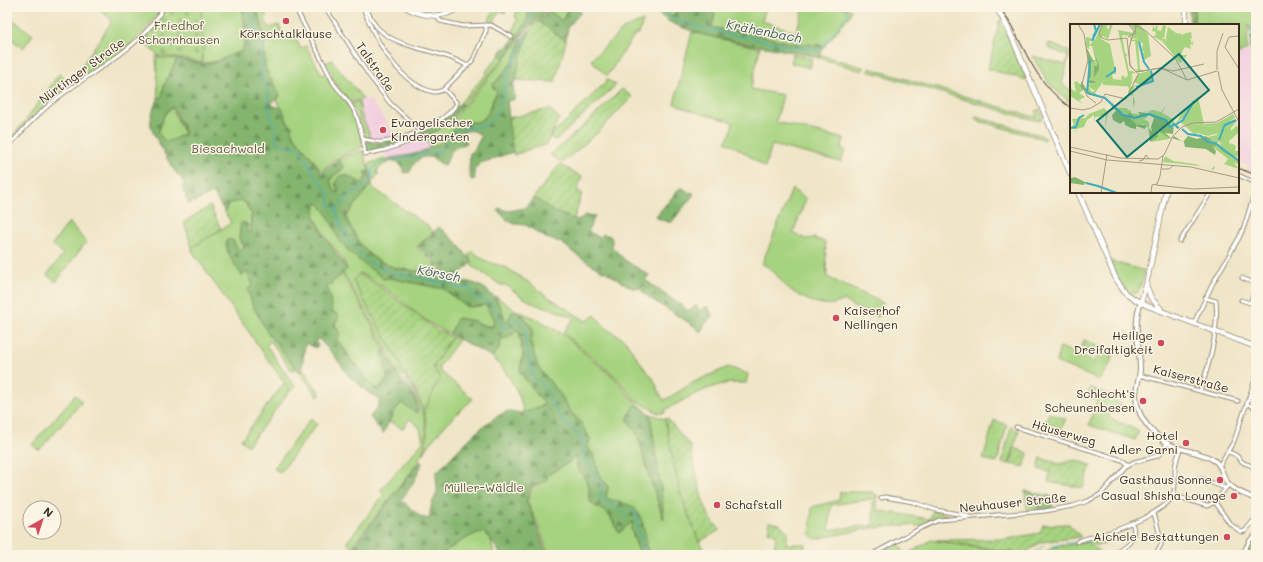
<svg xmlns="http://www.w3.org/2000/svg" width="1263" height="562" viewBox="0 0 1263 562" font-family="Mali,sans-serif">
<defs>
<pattern id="forest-firs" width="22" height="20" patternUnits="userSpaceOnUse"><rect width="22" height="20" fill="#84b56e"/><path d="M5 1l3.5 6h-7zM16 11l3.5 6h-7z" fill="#6d935a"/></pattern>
<pattern id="cemetery-stones" width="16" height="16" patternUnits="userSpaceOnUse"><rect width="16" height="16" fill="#a6d37f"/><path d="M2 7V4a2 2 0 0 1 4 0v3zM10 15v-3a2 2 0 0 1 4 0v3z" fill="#90b56d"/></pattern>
<pattern id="garden-furrows" width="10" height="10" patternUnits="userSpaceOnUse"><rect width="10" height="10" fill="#a6d37f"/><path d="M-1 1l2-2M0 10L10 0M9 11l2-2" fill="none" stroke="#90b56d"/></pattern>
</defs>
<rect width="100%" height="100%" fill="#fcf5e5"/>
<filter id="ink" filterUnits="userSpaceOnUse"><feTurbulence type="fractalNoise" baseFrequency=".025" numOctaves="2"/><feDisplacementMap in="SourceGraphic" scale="8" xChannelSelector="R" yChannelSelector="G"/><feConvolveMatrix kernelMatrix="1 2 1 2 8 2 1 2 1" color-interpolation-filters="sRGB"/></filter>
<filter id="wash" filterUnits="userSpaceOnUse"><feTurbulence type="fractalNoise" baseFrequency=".012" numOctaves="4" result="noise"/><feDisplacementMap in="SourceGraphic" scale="16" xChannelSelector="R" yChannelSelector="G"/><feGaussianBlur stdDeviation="0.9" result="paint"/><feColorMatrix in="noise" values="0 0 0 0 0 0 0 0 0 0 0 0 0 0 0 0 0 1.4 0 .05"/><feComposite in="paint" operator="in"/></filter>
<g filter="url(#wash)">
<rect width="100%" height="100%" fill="#efe5c7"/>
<!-- built -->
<g fill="#f2cfe0">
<polygon points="1248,50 1256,63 1256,174 1248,170 1250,166 1238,162 1238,57"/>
<polygon points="366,99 371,100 396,137 382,140 371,138 361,114 359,101"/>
<polygon points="426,137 430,148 427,150 388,159 385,154 385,152"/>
</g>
<!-- green -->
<g fill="#a6d37f" stroke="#707e4e">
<path d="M97 7H162C146 34 122 53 96 70 89 74 82 80 75 82L72 80 111 23 110 18Z"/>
<path d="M201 7H242L246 36 242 51C228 56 216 63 202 63L203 47Z"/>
<path d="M257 7H262L267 17 265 19 269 28 279 25 285 40 294 36 301 49 306 46 322 75 326 73C340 95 355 109 361 135 362 139 363 143 362 147L330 162 320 173 317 165 292 133 284 113 276 99 280 96 265 68 264 44 266 39Z"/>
<polygon points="495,7 530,7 526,24 515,37 512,35 517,19 515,17 517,10 507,7 505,13 499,11 493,25 488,23"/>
<polygon points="552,7 570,7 562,21 549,10"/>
<path d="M665 7H677C677 11 676 13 672 15H670Z"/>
<polygon points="703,7 766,7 762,21 796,32 804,7 846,7 846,8 851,10 850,15 823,48 821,45 789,43 746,32 724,30 712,27 715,14"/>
<polygon points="1195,7 1256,7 1256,30 1251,32 1248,24 1247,49 1238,55 1238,25 1194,25"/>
<polygon points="8,16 33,35 23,48 7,36"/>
<polygon points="643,21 639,34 635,34 607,76 591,60 623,29"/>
<polygon points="692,32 760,48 751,89 783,95 776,122 844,139 841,149 845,150 841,162 772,145 765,167 739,149 725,142 730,135 733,122 696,112 674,104"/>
<path d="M522 38C520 56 504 73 492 86L497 92 491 103 488 115 478 122H467L461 128 459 125H458L438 145H434L430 148 426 136 442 128 456 116Z"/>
<polygon points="1049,43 1070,52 1062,84 1071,90 1071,103 1050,85 1032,56 1066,65 1068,56 1048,48"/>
<polygon points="793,54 812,59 810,68 791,63"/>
<polygon points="500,55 504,58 463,105 460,103 487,73 486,71"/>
<polygon points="821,55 865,68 862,71 819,58"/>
<polygon points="156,56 161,58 177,59 164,85 162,96 158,99"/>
<polygon points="332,60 363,99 350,102 336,84 332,77 333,72 329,70 325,63"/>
<polygon points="869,68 1031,116 1036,117 1036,111 1040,109 1043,117 1040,120 1033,120 868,71"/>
<polygon points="59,74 72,83 73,84 37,113 7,146 7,143 26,120"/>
<polygon points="606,79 616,85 556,140 551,138 554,130 555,130 560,127 607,81"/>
<polygon points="359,101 361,114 371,138 371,139 364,137 357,114 351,104"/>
<polygon points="172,108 184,134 167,143 158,134 165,113"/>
<polygon points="360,151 363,151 369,171 365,172 366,177 362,184 346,176 335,184 338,192 335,192 330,180 334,175 341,171 342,165 338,160"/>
<polygon points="386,158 388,163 384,164 377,170 378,175 373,181 368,164"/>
<polygon points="372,183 373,188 428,226 433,232 417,247 445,275 395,268 377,260 369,254 360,244 346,219 348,214"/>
<path d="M792 189 806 199 793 233 805 239 813 238 825 242 827 277 883 303 878 317 852 306 844 300C828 311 800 299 787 287 778 279 775 269 762 264Z"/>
<polygon points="239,201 245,202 248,209 252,214 251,217 251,232 248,233 246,231 247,224 246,223 241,223 239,238 244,247 239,251 233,240 228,252 243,273 247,271 253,285 248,289 252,304 272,339 276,342 286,357 296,368 292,371 271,341 266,345 295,387 290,391 192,251 192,248 231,223 225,212 228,204"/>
<path d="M317 202C331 214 335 234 347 249 356 260 375 268 383 279L389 278 444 289 464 305 473 307 486 305 495 321 492 327 458 318 450 334C417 320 392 287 360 273L353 281 401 365 402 371 407 375 406 377 401 375 393 364 371 320 343 273 347 269 343 260 325 236 314 215Z"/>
<polygon points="69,222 86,242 56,282 47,275 63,254 52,245"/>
<path d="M472 251 486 261 507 268 528 282 544 294 586 321 595 315 607 329 625 340 644 368 653 378 662 398 665 400 694 382 728 367 748 374 746 383C738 383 730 383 723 384 702 389 684 400 665 410V413H658L634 399 616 377 563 333 574 318 549 308 537 305 522 297 506 285H501L472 266V261L468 255Z"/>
<path d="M1110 261 1145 271 1139 290 1137 293C1123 295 1115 271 1110 261Z"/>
<polygon points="342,274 370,321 384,350 382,353 384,362 386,364 385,369 388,378 383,385 377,389 367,379 356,363 353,364 346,351 337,340 335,324 327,287"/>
<polygon points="495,296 514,309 543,322 564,335 594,361 614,377 629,396 637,403 631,410 628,420 638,436 647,469 663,518 661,489 650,414 665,419 680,493 699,542 707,555 648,555 644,530 638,512 606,498 608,487 598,472 595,458 588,447 590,439 581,423 571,412 560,394 538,367 531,344 533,329 513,311 507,322 505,321 503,313"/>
<path d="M517 330 519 331 523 354 520 369 538 396 545 404 523 413C523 395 505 369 492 357L499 349 501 339 508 338Z"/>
<path d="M452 337 459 340 439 367 440 371 473 399C453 417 437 431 423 455 429 439 428 425 423 409L426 407 440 377 434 369V365Z"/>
<polygon points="1084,340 1113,353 1110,364 1099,380 1056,362 1060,347 1094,362 1098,354 1082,346"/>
<polygon points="302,368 321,394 319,396 317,396 300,372"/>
<path d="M406 378C411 383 414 390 417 397 430 425 430 446 411 472L352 546 350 547 347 542 384 495 381 492V489L423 442 420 428 410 419 402 429 395 424 388 422 398 406 402 403 417 413 419 411C418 400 411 389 405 380Z"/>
<polygon points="1091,388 1116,398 1115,401 1121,405 1117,411 1111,410 1109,418 1139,431 1135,440 1089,425 1097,400 1088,396"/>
<polygon points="75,395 81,400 81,403 41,448 38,449 32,445"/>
<polygon points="1049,413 1066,419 1061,429 1045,423"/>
<polygon points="311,418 317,424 280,473 274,468"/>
<polygon points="994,420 1007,425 997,462 983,459"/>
<polygon points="1011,427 1019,431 1009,464 1002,463"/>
<polygon points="575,456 577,457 576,461 590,488 589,496 591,503 608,513 619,533 633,520 631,529 640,555 549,555 537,522 527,502 534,485 538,485 549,474 570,462"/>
<polygon points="840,492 871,492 877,495 877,498 872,499 831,505 829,530 872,525 872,528 815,539 810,535 812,507 839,500"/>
<path d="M483 532 491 540 494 555H443L444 552C456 545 469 534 483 532Z"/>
<polygon points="1108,537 1110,539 1105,544 1095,545 1090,541"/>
<polygon points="931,540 1019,555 906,555"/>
<polygon points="1251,541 1253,542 1256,541 1256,555 1244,555"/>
<polygon points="1088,542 1104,555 1040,555 1054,547"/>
<polygon points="898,543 906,555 876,555"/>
</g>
<!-- forest -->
<g fill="url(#forest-firs)" stroke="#607046" fill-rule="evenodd">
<path d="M242 7H256L266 41 264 44 265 68 280 96 272 102 273 106 282 108 287 122 292 126V133L317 165 321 174 329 165 338 160 344 168 334 175 330 180 335 192H338L336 180 341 175H346L362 183 366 177 365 172 369 171 372 183 348 214 346 218 360 244 369 254 377 260 395 268 445 275C452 280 461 281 469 282 490 287 500 301 505 321L507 322 513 311 523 315 533 329 531 344 538 367 560 394 571 412 581 423 590 439 588 447 595 458 598 472 608 487 606 498C613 501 627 503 633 507 643 513 648 544 648 555H640L631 529 633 521 619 533C616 527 613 519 608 514 604 509 594 508 591 502 587 496 591 490 588 484 584 475 574 469 577 457L575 456 570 462 549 474 546 481 538 485H532L526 501 533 516 547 555H501L489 537 483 532C470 534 456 545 444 552L443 555H347L420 461 422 463C416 479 411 487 401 500L421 517 429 519 432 503 437 493 436 473C454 455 483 421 506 412 511 410 517 413 522 413 527 412 540 406 545 404L538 396 520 372V369L523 354 519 331 517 330 508 338 501 339 499 349 492 357 450 334 457 318 476 321 477 324 492 327 494 321 486 305 467 307 444 289 389 278 383 279 381 276C366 266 348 254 339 239 332 226 329 212 317 202L314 216 324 236 347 269 327 287 330 298 332 312 336 313 339 317 335 324 340 334 337 340 346 351 353 364 356 363 367 379 377 390 383 385 388 378 385 369 386 364 384 362 382 353 384 350C388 358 392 365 397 373 404 384 418 396 417 411L416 413 402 403C392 411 389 423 383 434L370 417 379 405V399L369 393 349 376 334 355 319 339 315 340 318 346 315 348 306 343 305 346 302 368 300 372 286 357 276 342 270 337 252 304 248 289 253 285 247 272 243 273V275L242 276C237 267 223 250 227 240L231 239 239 250 245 247 239 237 241 223H246L247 224V231L248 233 251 232V217L252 214 248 209 245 202 240 201 228 204 225 212 213 193 189 204 182 187 184 185 181 176C180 176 179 176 178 175 174 172 152 132 151 127 150 117 154 101 162 96L164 85 177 59 203 64 217 62 228 56 242 51 246 36ZM173 107 185 134 167 142 158 133C161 125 163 111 173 107Z"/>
<polygon points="530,7 550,7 525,32 504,58 500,55 500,53 504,48 506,48 526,24"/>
<polygon points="570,7 575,7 581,12 568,27 566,41 538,21 549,10 562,21"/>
<path d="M651 7H665L670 15H672L675 14 677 7H703L715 14 712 27 724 30 746 32 789 43 821 45 823 48 819 58C782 48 743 45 705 35 693 31 681 28 670 22 663 18 657 12 651 7Z"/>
<polygon points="1189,7 1194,7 1193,25 1190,25"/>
<path d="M530 30 521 55 516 80 513 85 515 99 507 101 513 152 481 163 474 169 475 179 471 180 469 171 470 153 473 152 481 137C476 129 470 130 462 132L467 143 453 149 449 155 446 164 443 165C438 162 434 157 429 157 419 155 412 165 410 172L404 173 403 168 397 161 389 162 388 159 391 158C405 156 422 154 434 145H438L458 125 460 128 467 122C470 122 474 123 477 122 488 120 492 102 497 92L492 86C500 78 507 70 513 60 519 50 520 38 530 30Z"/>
<polygon points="1252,36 1256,45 1256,58 1250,48"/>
<path d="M459 104 463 105C457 112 452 118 446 124 427 139 390 148 367 152L366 151V141L378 143 419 133 441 122Z"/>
<polygon points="681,187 690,193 691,192 694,194 671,223 655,217"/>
<path d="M534 197C549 208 560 215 579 220L585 215 595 216 588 231 600 238 603 234 610 236 612 239V247L626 261 649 275 645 280 689 311 696 305 700 311 708 306 712 316 704 325 702 331 700 332 694 326 648 297 639 288H632L606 272 597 268 574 253 562 243 546 238 526 225 515 224 508 221 498 211 499 208 508 211 525 208Z"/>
<polygon points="439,227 457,243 471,261 470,265 454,278 445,273 418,246"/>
<polygon points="637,403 650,414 661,489 664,520 647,469 638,436 628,420 628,417 631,410"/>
<polygon points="1027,491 1051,496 1053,508 1038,510 1036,496"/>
</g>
<!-- cemetery -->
<polygon fill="url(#cemetery-stones)" stroke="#707e4e" points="166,7 201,7 203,47 202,63 179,58 159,56 145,44 143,38 155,25"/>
<!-- garden -->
<g fill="url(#garden-furrows)" stroke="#707e4e">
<polygon points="1000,19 1010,40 1027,80 988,69"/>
<polygon points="538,21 566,41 555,82 516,80 521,55 530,30"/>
<polygon points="622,89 632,97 597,133 562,163 550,155 588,122"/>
<polygon points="550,109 559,118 546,145 530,149 514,155 513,152 508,118"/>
<polygon points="976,117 1044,136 1046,140 975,120"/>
<polygon points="560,164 582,177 577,191 582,193 574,219 553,211 534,197"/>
<polygon points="210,206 221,229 192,248 184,222"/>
<path d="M359 274 375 283 437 330 452 337 434 365V369L440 377 426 408 423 409C419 399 415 384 406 377L407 375 402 371 401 365 353 281Z"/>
<polygon points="284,383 290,391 248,446 241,440"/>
<polygon points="667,418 690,446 702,498 710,518 720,530 699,542 680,493 665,419"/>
<polygon points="1015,448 1028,453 1024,467 1010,464"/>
<polygon points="1041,458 1059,464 1075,460 1091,465 1083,488 1048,482 1050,472 1038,469"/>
<polygon points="1025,491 1035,496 1038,510 1027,511"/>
<polygon points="877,500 877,510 929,519 933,511 949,515 949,517 931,521 920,526 907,525 873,528 873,502"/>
<polygon points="769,522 780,524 788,532 786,544 806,544 802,555 771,555 774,551 776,534 768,531"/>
<polygon points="1069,524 1081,537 1041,542 1025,553 1009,552 936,540 1007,539 1040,533 1043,525"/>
</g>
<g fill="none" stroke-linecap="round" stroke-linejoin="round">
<!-- stream -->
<g stroke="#40adbf" stroke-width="1">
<polyline points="251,7 253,20 262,48 261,77 268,92 269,109 276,130 276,142 279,144 299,147 315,175 329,194 329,204 336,209 341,227 346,238 356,250 369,262 392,273 422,278 440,283 450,283 457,288 469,288 476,298 488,301 498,315 503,328 508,327 514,320 517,320 526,331 525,344 533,376 539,383 546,389 562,421 577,433 582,442 585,459 603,489 600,496 600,499 617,507 624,513 626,514 633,511 637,514 638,529 645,552 644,555"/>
<polyline points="658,7 670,17 683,23 736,36 748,37 787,46 815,50 819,49 822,47 848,14 848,12 844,7"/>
<polyline points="530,21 532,12 537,7"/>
<polyline points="1252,50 1250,32 1256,13"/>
<polyline points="1252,53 1256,63"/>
<polyline points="462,128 486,126 492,120 499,108 509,71 525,41 527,35"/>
<polyline points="390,161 431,152 439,152 443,148 448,146 450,136 458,129"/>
<polyline points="373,179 372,170 381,162 387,161"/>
<polyline points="336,209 345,202 353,191 357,191 371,181"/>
<polyline points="1051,547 1061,544 1090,541"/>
<polyline points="1032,555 1044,545"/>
</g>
</g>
</g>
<g filter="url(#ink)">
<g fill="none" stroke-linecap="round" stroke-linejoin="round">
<!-- minor casing -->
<g stroke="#958872" stroke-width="5">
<g id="minor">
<polyline points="295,7 334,84 348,101 356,114 363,139 365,154 385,150 425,136"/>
<polyline points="325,7 368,74 390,103 416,127 419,131"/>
<path d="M363 7C373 36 394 74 422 88 429 91 435 94 443 90L473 60 486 31V25"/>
<path d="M365 7C369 13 372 21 376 26 397 51 440 48 467 66"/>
<polyline points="449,7 454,11"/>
<polyline points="297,11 311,7"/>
<polyline points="437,16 440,21 463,26 491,25 512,37"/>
<path d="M363 139C369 140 376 142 382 142 404 140 446 123 457 103L444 89"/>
<path d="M7 148C24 128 42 109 64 93 100 66 141 48 164 7"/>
<polyline points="1238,175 1256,183"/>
<polyline points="1180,241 1211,192"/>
<polyline points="1242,278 1256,284"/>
<polyline points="1241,300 1250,303 1256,286"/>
<polyline points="1194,323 1213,283 1239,238 1244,227 1256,188"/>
<polyline points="1139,375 1238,401"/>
<path d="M1200 391C1210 363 1219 331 1216 301L1205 298"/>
<polyline points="1247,404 1256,408"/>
<polyline points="1016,427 1103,454 1122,460 1128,465"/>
<path d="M1228 452C1240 455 1236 458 1244 463 1248 465 1250 464 1253 467"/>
<polyline points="1219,466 1234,441 1256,377"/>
<polyline points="1197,479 1200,478 1225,488"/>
<polyline points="1173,495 1207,506 1215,502 1229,484"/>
<polyline points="881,498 885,497 913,502 936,510 964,515 969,517"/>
<polyline points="1215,502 1230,524 1241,532 1245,531 1254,520 1256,519"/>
<polyline points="1154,513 1162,543 1155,555"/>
<path d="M1077 542C1085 537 1096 537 1104 534 1121 529 1167 511 1173 495 1176 487 1175 479 1175 470 1175 463 1178 456 1180 449"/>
<polyline points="871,555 919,529 939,520 1045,511 1073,506 1088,501 1101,494 1126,466 1134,462 1157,456 1161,453 1167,443"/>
<path d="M1111 555C1123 547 1139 540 1132 523"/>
<polyline points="1242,555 1250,540 1256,535"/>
</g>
</g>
<!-- tertiary casing -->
<g stroke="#958872" stroke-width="6">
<path id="tertiary" d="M1141 302C1132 324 1140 346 1140 369 1139 384 1133 392 1138 408 1142 421 1153 433 1164 441 1179 452 1200 450 1215 461 1222 466 1222 475 1227 482 1233 491 1247 495 1256 499"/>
</g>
<!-- secondary casing -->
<g stroke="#958872" stroke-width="6">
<g id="secondary">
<path d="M405 7C424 17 441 20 460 7"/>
<polyline points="996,7 1007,26 1071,175"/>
<polyline points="1186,7 1186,25"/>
<polyline points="1078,192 1116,279 1126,293 1136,300 1148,306 1256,347"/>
<polyline points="1147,287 1151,298 1161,309"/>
<polyline points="1141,302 1146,285 1166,192"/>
</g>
</g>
<!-- minor -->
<use href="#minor" stroke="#fff" stroke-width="3"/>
<!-- tertiary -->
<use href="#tertiary" stroke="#fff" stroke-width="4"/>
<!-- secondary -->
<use href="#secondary" stroke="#fff" stroke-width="4.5"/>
<!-- tram -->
<g stroke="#3b2a1e" stroke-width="1">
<path d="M1000 7C1026 45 1030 79 1071 108"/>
<polyline points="1238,168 1256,175"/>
</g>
</g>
</g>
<!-- markers -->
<g fill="#d1495b" stroke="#fcf5e5" stroke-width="1.5">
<circle cx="286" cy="21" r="4"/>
<circle cx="383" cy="130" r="4"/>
<circle cx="836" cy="318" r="4"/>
<circle cx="1161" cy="343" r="4"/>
<circle cx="1143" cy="401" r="4"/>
<circle cx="1186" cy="443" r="4"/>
<circle cx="1220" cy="480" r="4"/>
<circle cx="1234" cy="496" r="4"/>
<circle cx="717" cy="505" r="4"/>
<circle cx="1227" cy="537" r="4"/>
</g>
<g text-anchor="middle" stroke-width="3" stroke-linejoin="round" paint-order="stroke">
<!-- park labels -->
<g font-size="12" fill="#565436" stroke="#fcf5e5">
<text x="179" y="30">Friedhof<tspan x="179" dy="14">Scharnhausen</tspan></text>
<text x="228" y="153">Biesachwald</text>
<text x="484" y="492">Müller-Wäldle</text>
</g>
<!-- poi labels -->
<g font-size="12" fill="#3b2a1e" stroke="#fcf5e5" text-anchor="end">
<text x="286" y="38" text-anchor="middle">Körschtalklause</text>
<text x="391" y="127" text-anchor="start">Evangelischer<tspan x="391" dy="14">Kindergarten</tspan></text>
<text x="844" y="315" text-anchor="start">Kaiserhof<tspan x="844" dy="14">Nellingen</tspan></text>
<text x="1153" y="340">Heilige<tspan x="1153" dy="14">Dreifaltigkeit</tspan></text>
<text x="1135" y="398">Schlecht's<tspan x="1135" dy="14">Scheunenbesen</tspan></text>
<text x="1178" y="440">Hotel<tspan x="1178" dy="14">Adler Garni</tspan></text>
<text x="1212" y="484">Gasthaus Sonne</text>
<text x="1226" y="500">Casual Shisha Lounge</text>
<text x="725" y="509" text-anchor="start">Schafstall</text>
<text x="1219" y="541">Aichele Bestattungen</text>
</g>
<!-- street labels -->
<g font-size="12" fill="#3b2a1e" stroke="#fcf5e5">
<text transform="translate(375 67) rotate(55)" y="4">Talstraße</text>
<text transform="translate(82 71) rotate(-36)" y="4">Nürtinger Straße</text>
<text transform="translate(1191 379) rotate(15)" y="4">Kaiserstraße</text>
<text transform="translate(1064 433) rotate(16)" y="4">Häuserweg</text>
<text transform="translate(1013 503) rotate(-6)" y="4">Neuhauser Straße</text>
</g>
<!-- water labels -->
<g font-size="13" font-style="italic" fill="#3d5e5e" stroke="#fcf5e5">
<text transform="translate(764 31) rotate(11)" y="5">Krähenbach</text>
<text transform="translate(439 273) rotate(11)" y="5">Körsch</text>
</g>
</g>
<!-- overview -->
<g transform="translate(1070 24)">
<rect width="169" height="169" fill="#efe5c7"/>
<path d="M31 0 38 1 36 4 39 5 40 0H43L38 15 33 12 31 15 40 20 46 50H42L43 55 51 56 52 51 56 54 58 51 48 6 64 9 62 12 52 11 55 29H58L55 30 58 31 56 32 59 47H62L68 50 82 46 83 56 72 62 64 58 62 60 68 50 62 49 63 58 61 50 62 59 60 63 66 61 62 68 65 78 63 84V72L58 69 59 64 57 62 50 63 54 62 33 61V58L25 69 28 72 21 71 15 64 17 65 18 62 22 68 25 67 18 62 21 58 26 59 18 56 21 53V33L28 41 24 42V54L29 46 22 22H19V25L16 22V13L24 15 19 18 20 21 26 14ZM59 0H69L78 10 81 32 74 36 73 29 75 28 72 27 73 19 68 18 70 45 73 48 64 46 68 45 65 17H60V13H63L62 16 68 15 63 14 64 6ZM84 0V5L88 0 87 6 91 7 93 1 96 2 94 14 91 15H95V19L98 3 106 9 112 10V13L113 10 121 8 122 15 120 14 122 20 123 16V21L120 20 121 25 115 23 113 26 111 31H117L115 34 111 33 112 38 110 39 92 17 82 12H85L86 8 82 7ZM7 57 14 66 9 69 15 73 9 76 13 80 0 72V64L6 68 4 58ZM128 73 134 100 147 99 163 90 165 94 160 97H167L161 104V107L167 101 169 108 159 117 160 121 161 119 166 122 165 127H169V132L165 133 168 135 152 123V126L169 137V140L164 139 169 145 154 140 158 135 143 123 145 121 152 123 148 118 153 121 149 117 147 120 139 115 148 117 138 113 147 111 145 103 124 100 120 96 114 101 111 99 113 94 106 99 114 85ZM41 76 46 84H56L61 87V89L71 91 65 94 61 92V88L57 91 50 88 44 83ZM96 81 92 89 103 95 105 100 102 103 95 96 75 90 81 87 71 88 83 86 91 88ZM34 84 38 88 35 106 36 92 25 93 24 99V91L17 96 14 103 6 105V108L5 105H0L4 100 2 95 15 94 19 90ZM76 91 74 95 79 98V114L78 103 75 104 76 101 72 100V102L67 101 58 93 67 94ZM87 106 99 112V115L81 118 87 112ZM95 132 103 137 125 140 141 145 145 142 144 146 131 142 93 138Z" fill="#a6d37f"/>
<path d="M16 22 23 37 26 36 23 27 29 41V46L24 54V42L28 41 26 37 21 38V53L18 56 24 57 26 59H19L17 67 30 73 19 70 12 65 9 59 11 61V57L17 66 19 46ZM35 74H36L40 78 50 89 57 91 60 88 64 93 70 91 68 88 78 89 96 96 102 103 106 99 113 96 106 100 110 104 108 105 104 101 103 110 95 109 101 114V115L87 106 88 113 80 118 79 104 82 108 81 103 84 94 79 91 74 95 76 91 67 94 59 93 67 101H76L75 105 66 102V105L61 104 55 101 54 97 50 100 43 96 42 91 46 87ZM104 112 113 118 118 112 127 115 135 112 147 117 139 115 146 120 148 117 147 120 152 123 153 126 163 131 169 137 152 127 147 121 143 123 146 127 145 131 136 125 115 123 114 118 102 114ZM1 151V154L5 153 15 158 33 163 47 169 15 159 14 161 0 159Z" fill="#84b56e"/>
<path d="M120 96 124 100 145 103 148 109 138 112 127 109 125 111 114 101Z" fill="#a6d37f"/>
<path fill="none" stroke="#40adbf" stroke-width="2" d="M23 13 26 7 24 0M22 17 30 0M69 18 74 38 79 45M36 53 45 47V43M66 63 83 57 81 47M17 69 35 74 53 91 65 94 79 90 96 96 100 103 104 100 108 104M17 69 20 36M105 101 113 96 124 77M155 101 166 96M0 104 6 103 9 94 14 91M112 105 118 110 131 112 138 118 145 119 169 137M149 116 155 100M16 159 28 162M28 162 47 169"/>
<path fill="none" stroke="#a79a83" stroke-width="1" d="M8 0 14 10 18 36 12 60 17 72 26 79M33 0 29 10 32 14 38 16 57 14M58 0 64 7 59 24 60 41 66 48 90 44 103 47 134 40M63 0 76 7 105 34 117 56M169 12 159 13 155 23 169 45M58 13 65 10 66 1M57 14 60 42 66 48 91 44 117 56 147 47M147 46V27L153 9M148 47 152 66 169 98M0 84 13 86 21 84 31 78 35 70 56 75 69 49M0 123 50 134 88 135 94 131 103 112 112 103 123 99 146 98 169 85M0 127 37 136 121 143 169 154M69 137 73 136 76 131 79 135M92 145H99L104 141M86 161 123 165 169 163M31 169 37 130M81 169 82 161 87 160 90 152 93 132"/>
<path fill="#0f766e" fill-opacity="0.15" stroke="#0f766e" stroke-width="2" d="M109 30 139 66 57 133 27 97Z"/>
<rect width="169" height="169" fill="none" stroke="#3b2a1e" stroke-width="2"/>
</g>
<!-- margin -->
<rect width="1263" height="562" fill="none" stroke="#fcf5e5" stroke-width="24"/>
<!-- north arrow -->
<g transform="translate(42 520) rotate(39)"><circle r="19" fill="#fcf5e5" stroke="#afa495"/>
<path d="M0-3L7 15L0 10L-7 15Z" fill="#d1495b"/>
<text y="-6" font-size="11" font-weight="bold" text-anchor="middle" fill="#3b2a1e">N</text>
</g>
</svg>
